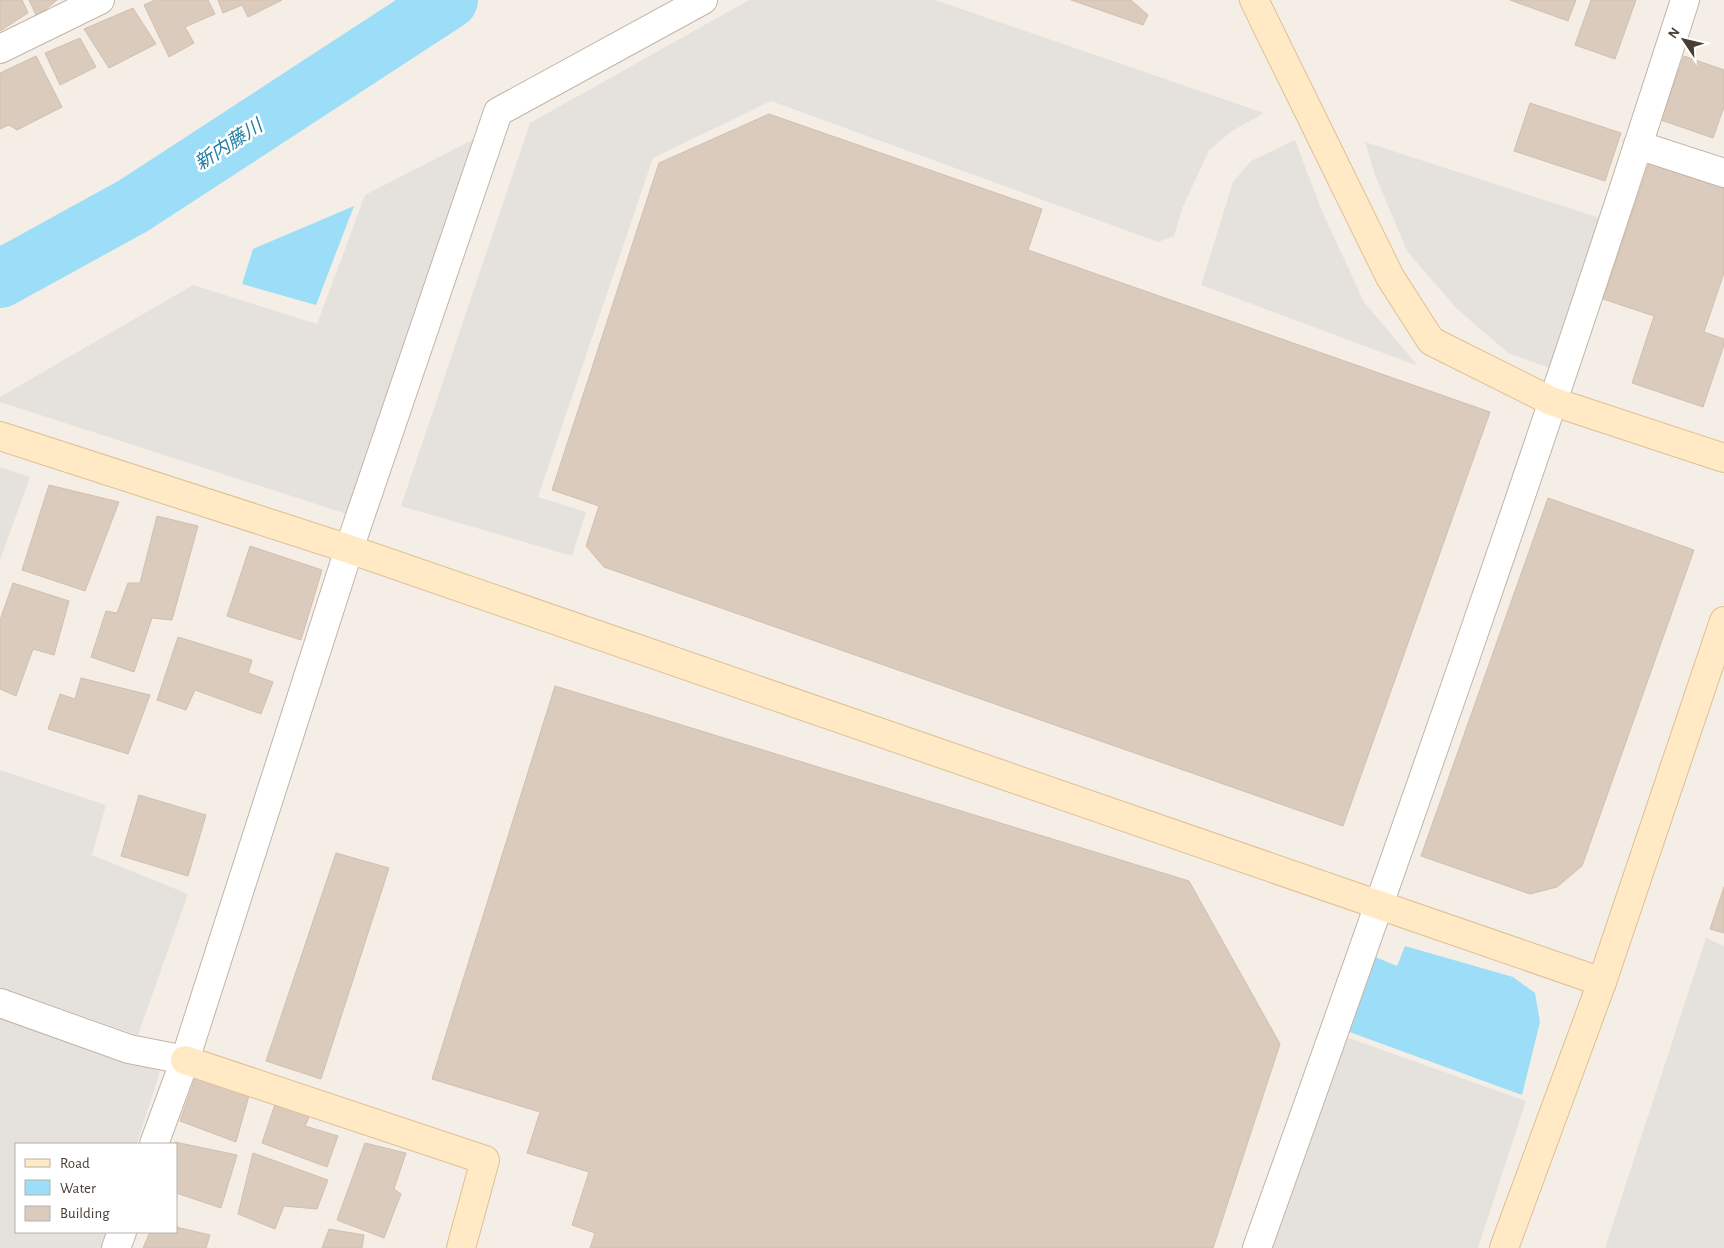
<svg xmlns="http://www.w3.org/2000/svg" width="1724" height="1248" viewBox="0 0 1724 1248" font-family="'Alegreya Sans','Noto Sans JP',sans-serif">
<rect width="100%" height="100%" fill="#f5eee6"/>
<!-- parking -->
<g fill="#e5e2de">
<polygon points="749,0 935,0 1264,113 1232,131 1209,150 1182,209 1174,236 1158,242 771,101 653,158 538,497 586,512 572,556 401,506 530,123"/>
<polygon points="474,139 347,514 0,402 0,397 193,285 317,324 365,195"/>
<polygon points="1295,140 1322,211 1364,302 1418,366 1201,285 1233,182 1251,161"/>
<polygon points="1365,142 1600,218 1549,368 1508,353 1456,308 1407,251 1375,175"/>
<polygon points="0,467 30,477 0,560"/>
<polygon points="0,770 106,805 92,855 188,894 138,1035 0,988"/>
<polygon points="1706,938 1724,946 1724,1248 1605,1248"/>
<polygon points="0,1014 160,1071 137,1144 16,1144 16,1232 109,1232 104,1248 0,1248"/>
<polygon points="1343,1036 1526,1101 1478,1248 1268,1248"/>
</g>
<!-- water -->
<g fill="#9cdef7">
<polygon points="354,206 316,305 242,284 253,249"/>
<polygon points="1405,946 1513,977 1535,993 1540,1022 1522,1095 1344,1030 1373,956 1397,966"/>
</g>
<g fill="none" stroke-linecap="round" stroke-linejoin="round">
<!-- river -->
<polyline stroke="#9cdef7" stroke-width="58" points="0,279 133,206 449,0"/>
</g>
<!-- building -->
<g fill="#dacbbd" stroke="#d3bfad">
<polygon points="0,0 22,0 28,13 0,31"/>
<polygon points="29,0 57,0 37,17"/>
<polygon points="155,0 208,0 215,14 185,27 194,43 169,57 144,5"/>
<polygon points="218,0 282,0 248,17 242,5 223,13"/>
<polygon points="1071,0 1131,0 1148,15 1143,25"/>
<polygon points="1510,0 1576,0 1568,21"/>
<polygon points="1591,0 1636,0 1615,59 1575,45"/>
<polygon points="133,8 156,44 109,68 84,29"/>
<polygon points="80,38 96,67 60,85 45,53"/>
<polygon points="36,56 62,107 17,130 9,125 0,129 0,73"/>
<polygon points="1684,56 1724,70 1724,107 1713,138 1661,120"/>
<polygon points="1530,103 1621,133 1605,181 1514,151"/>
<polygon points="769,114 1042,209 1028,250 1490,412 1343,826 604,567 586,546 599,506 552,490 659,163"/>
<polygon points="1649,163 1724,188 1724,273 1704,332 1724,339 1724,345 1703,407 1632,383 1654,316 1603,299"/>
<polygon points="49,485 119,502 85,591 22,570"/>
<polygon points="1548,498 1694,550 1582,866 1557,887 1530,894 1421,856"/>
<polygon points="157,516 198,526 172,620 152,618 134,672 91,657 106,611 117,613 128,583 140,583"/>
<polygon points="250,546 322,570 301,640 227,616"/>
<polygon points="13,583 69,601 54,655 33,649 16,696 0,689 0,620"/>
<polygon points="178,637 252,660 248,673 273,682 261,714 195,690 186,710 157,700"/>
<polygon points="81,678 150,695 128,754 48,729 60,694 75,699"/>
<polygon points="555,686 1189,881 1280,1044 1213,1248 590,1248 595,1233 572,1225 589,1172 527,1153 540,1112 432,1079"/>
<polygon points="139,795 206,815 188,876 121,856"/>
<polygon points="336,853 389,868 321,1079 266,1061"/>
<polygon points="1724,887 1724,933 1710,929"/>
<polygon points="196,1076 250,1092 236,1142 180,1121"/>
<polygon points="275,1104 311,1113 305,1126 338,1136 327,1167 262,1143"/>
<polygon points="175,1142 237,1155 221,1208 176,1193"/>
<polygon points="365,1143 406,1153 394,1189 401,1194 384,1238 337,1220"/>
<polygon points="253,1153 328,1180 317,1209 284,1206 275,1229 238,1214"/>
<polygon points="176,1227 210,1235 206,1248 143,1248 150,1232 176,1232"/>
<polygon points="329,1229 364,1235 362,1248 322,1248"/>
</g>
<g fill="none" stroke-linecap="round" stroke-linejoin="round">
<!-- street casing -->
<g stroke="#c1b5a7" stroke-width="30">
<g id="street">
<polyline points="0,49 100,0"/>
<polyline points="1638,145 1724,173"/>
<polyline points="0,1003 129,1049 185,1060"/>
<polyline points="154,1144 185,1060 349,549 498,112 703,0"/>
<polyline points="116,1248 122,1232"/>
<path d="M1257 1248C1405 834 1551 419 1685 0"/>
</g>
</g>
<!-- secondary casing -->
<g stroke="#dcc093" stroke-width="30">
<g id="secondary">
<polyline points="1254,0 1390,277 1431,341 1551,401 1724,458"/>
<polyline points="0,436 349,549 1602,982"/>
<polyline points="185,1060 485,1160 461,1248"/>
<polyline points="1504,1248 1602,982 1724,621"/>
</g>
</g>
<!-- street -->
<use href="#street" stroke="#fff" stroke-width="28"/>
<!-- secondary -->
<use href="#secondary" stroke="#ffeac5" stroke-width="28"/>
</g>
<g text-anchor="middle" stroke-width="5" stroke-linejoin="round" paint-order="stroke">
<!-- water labels -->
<g font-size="19" font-style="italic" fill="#207ea5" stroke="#fff">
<text transform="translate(228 144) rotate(-33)" y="7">新内藤川</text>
</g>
</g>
<!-- legend -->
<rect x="15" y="1143" width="162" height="90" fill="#ffffff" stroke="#b6b2ae"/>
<rect x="25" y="1159" width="25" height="8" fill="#ffeac5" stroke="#b6b2ae"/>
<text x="60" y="1168" font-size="15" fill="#483e34">Road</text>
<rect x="25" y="1180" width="25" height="15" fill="#9cdef7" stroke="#b6b2ae"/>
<text x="60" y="1193" font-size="15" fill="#483e34">Water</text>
<rect x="25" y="1206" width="25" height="15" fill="#dacbbd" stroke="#b6b2ae"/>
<text x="60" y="1218" font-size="15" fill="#483e34">Building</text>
<!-- north arrow -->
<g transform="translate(1684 40) rotate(305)" stroke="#ffffff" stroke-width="4" paint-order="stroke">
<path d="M0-4L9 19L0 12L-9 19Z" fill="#483e34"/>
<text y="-8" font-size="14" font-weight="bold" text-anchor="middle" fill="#483e34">N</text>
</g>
</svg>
